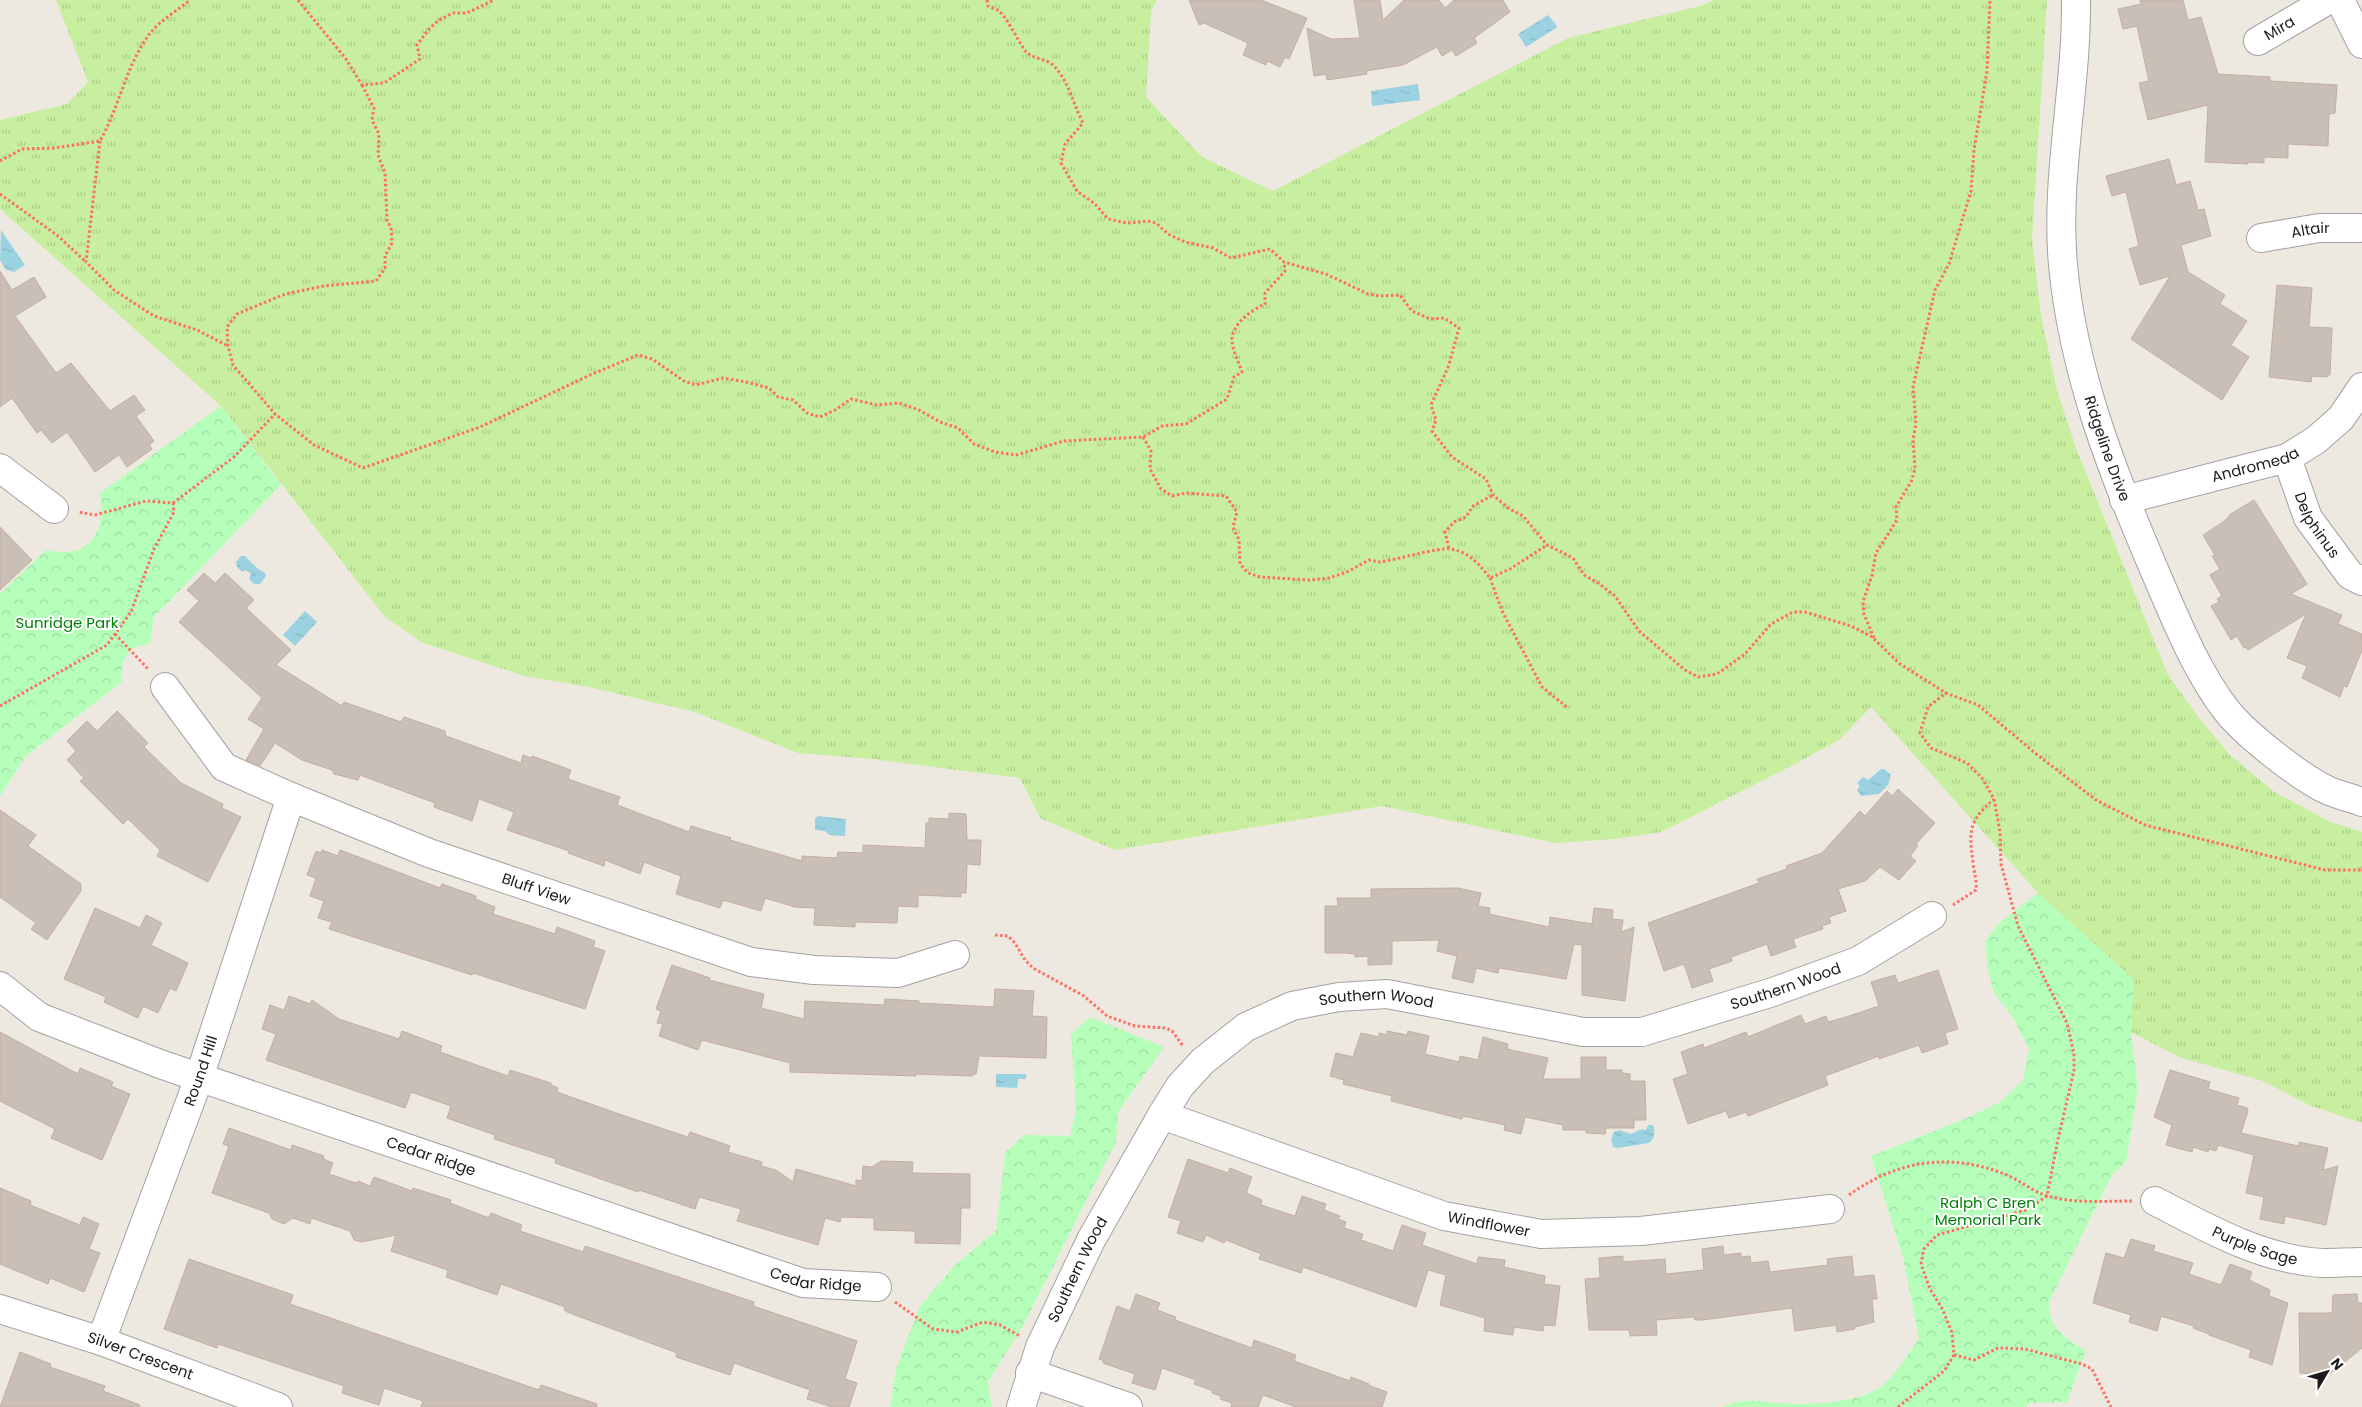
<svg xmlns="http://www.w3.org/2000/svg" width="2362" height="1407" viewBox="0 0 2362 1407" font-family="Poppins,sans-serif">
<defs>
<pattern id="grass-tufts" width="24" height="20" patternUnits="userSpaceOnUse" patternTransform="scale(1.25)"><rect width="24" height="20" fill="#c7ef9f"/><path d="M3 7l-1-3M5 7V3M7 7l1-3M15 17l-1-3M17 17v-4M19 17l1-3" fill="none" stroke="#ac8"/></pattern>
<pattern id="park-crowns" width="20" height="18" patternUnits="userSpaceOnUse" patternTransform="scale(1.25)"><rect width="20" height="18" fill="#b6ffbb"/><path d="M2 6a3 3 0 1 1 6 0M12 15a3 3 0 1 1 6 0" fill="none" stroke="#9cdaa0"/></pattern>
<pattern id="water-ripples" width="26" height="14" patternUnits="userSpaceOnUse" patternTransform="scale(1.25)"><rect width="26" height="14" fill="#9bd2e1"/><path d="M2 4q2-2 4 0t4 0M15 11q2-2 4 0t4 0" fill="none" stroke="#85b4c0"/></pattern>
</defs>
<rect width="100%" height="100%" fill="#eee9e0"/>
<!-- grass -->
<polygon fill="url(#grass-tufts)" points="56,0 1157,0 1151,12 1146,97 1202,157 1273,191 1568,38 1704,5 1713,0 2047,0 2032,239 2041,316 2057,391 2076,448 2168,675 2202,722 2230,755 2273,791 2328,821 2362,832 2362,1123 2309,1105 2263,1081 2179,1057 2131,1032 2133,979 2038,893 1871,707 1839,740 1795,764 1661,832 1614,839 1555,843 1382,806 1115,850 1040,818 1020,778 872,759 798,753 695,712 589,687 525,676 423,643 385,617 221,406 0,209 0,120 67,104 88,82"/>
<!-- park -->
<g fill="url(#park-crowns)">
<path d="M221 406 281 485 154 617 150 644C127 645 120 661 122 682L26 756 0 796V594L46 550C90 560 106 533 100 493Z"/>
<path d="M2038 893 2134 980 2131 1032 2138 1088 2126 1162 2112 1175 2049 1302C2049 1330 2065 1337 2086 1351L2067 1402 2029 1403 2026 1407H1722C1741 1398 1758 1401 1778 1403 1807 1405 1860 1404 1883 1385 1897 1373 1908 1353 1919 1339L1903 1257 1871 1156 1967 1118 2000 1102 2023 1080 2029 1049 2012 1016 1994 993 1987 967 1985 941 2000 922Z"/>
<polygon points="1090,1017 1164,1047 1118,1112 1116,1142 1024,1324 988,1382 992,1407 890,1407 896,1369 920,1306 956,1264 996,1231 1005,1153 1024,1135 1070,1136 1076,1110 1071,1034"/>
</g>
<!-- water -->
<g fill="url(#water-ripples)">
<polygon points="1548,15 1557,26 1556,28 1526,47 1518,34"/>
<polygon points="1418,84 1420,100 1372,106 1371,91"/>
<polygon points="1,230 25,265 14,272 6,270 0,260"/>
<polygon points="241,556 245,556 258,569 265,573 266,576 260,584 254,584 249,579 251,573 245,570 242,572 237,567 236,562"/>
<polygon points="305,611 317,622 295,646 283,635"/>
<polygon points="1881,769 1884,769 1891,775 1888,785 1879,794 1861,796 1857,790 1860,786 1857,783 1863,777 1868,780"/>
<polygon points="818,816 846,819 845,836 829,835 825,831 815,830 815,819"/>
<polygon points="996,1074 1026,1074 1026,1079 1018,1079 1017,1088 996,1087"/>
<path d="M1648 1125H1653C1656 1130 1654 1140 1649 1143L1617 1148 1613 1147 1611 1139 1614 1132 1619 1130 1631 1134 1642 1129 1646 1130Z"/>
</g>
<!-- building -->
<g fill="#cabfb6" stroke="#c1aea1">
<polygon points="1189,0 1261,0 1307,18 1289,59 1285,57 1280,67 1267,61 1266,65 1243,55 1248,43 1204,23 1199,25"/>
<polygon points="1354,0 1380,0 1383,20 1404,0 1439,0 1445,8 1454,0 1503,0 1510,12 1474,38 1477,43 1456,56 1452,50 1442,56 1437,47 1403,65 1366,71 1367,74 1327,80 1326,74 1314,76 1307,28 1331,39 1360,38"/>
<polygon points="2140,0 2183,0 2188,20 2201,17 2218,74 2270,77 2270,81 2337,85 2335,113 2329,114 2328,146 2288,144 2288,158 2264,157 2264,163 2248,162 2248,164 2205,162 2208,105 2148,120 2139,83 2149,81 2137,26 2123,29 2118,9 2141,4"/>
<polygon points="2169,159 2176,185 2190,181 2198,210 2204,209 2211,236 2181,245 2188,272 2225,295 2220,304 2247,321 2231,345 2249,357 2222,400 2131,339 2170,276 2140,285 2129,249 2139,246 2126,192 2112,196 2106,176"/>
<polygon points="0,271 12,290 34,277 46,297 15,316 56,373 71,363 110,411 134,395 145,410 136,416 154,441 149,445 152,449 127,467 119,455 95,472 67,432 52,443 41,430 37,433 12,398 0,407"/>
<polygon points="2277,285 2312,288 2309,327 2332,328 2330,375 2328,375 2327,377 2312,376 2311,382 2269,377"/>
<polygon points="2254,500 2307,584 2291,594 2342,615 2338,624 2362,634 2362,650 2347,687 2344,686 2340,697 2302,678 2307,666 2287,658 2306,614 2248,650 2246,647 2244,648 2237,636 2231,640 2211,606 2219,602 2217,599 2222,596 2210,575 2220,569 2212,556 2215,555 2203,535 2223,522 2230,516 2229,515"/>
<polygon points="0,527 32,560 0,590"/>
<polygon points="204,573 215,583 225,573 254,600 246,608 291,650 276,665 342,706 344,702 401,722 404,717 445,731 446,736 521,763 523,755 531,758 532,756 571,770 568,779 620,797 617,805 689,832 691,826 731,838 730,840 802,861 802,856 837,858 838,852 863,853 863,845 925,848 926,823 929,823 929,818 949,819 949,813 966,814 967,840 981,840 980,865 967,864 966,893 961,893 961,897 918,895 918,907 898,906 897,923 855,922 855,927 814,925 815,908 795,907 765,898 761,911 723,900 720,908 676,894 681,876 644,862 640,874 605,860 604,866 568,853 569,851 507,830 514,812 479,799 472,821 434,807 435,803 360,775 358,780 334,774 332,770 302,760 275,743 260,766 246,760 264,729 248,719 262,698 179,622 199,601 187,590"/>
<polygon points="117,711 148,743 144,747 181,783 223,804 222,808 241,817 208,882 157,856 160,850 128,819 123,824 80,781 84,778 67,760 76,751 67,741 87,721 97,731"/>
<polygon points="1898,789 1935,823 1916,844 1918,846 1910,856 1916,861 1899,880 1880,867 1865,881 1838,889 1846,911 1829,917 1831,923 1822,926 1823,929 1793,939 1796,947 1771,956 1767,944 1731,957 1732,961 1709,969 1713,981 1692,988 1684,964 1664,971 1648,923 1759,883 1757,879 1787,869 1786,866 1822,853 1860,811 1865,816 1887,791 1892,796"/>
<polygon points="0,810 36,835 28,846 81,884 81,891 47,940 31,929 36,923 0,897"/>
<polygon points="322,850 338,856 340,850 440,888 442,884 476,896 475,899 495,907 493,914 555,934 557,927 595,941 593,947 605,951 585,1009 473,973 472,975 329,929 332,922 318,918 324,901 310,896 316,878 307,875 316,851 321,853"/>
<polygon points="1458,888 1481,893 1478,906 1490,908 1489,914 1549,927 1550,917 1592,924 1594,908 1613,910 1612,919 1623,920 1621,932 1634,927 1625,1001 1582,995 1582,945 1574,944 1566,979 1499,968 1498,973 1476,968 1473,983 1452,978 1457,956 1437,951 1439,940 1392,941 1392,964 1368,965 1368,956 1355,957 1355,954 1346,953 1325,953 1325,906 1338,906 1337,898 1371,898 1371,889"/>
<polygon points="95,908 140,928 146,915 162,923 151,945 188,963 176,991 170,988 158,1013 143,1006 138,1018 104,1002 106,997 64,979"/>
<polygon points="672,965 710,978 709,980 764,994 761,1008 804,1019 805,1001 884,1005 885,999 919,1001 919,1003 994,1007 995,989 1034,991 1032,1016 1047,1017 1046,1058 979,1056 976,1074 973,1074 973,1076 916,1074 916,1076 790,1072 790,1063 702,1040 698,1050 659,1036 663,1024 657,1023 661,1011 656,1009"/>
<polygon points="1938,970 1958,1029 1945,1033 1948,1044 1922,1053 1919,1045 1879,1059 1879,1056 1825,1076 1828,1085 1748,1116 1746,1112 1729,1118 1726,1111 1688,1124 1673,1079 1688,1074 1681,1052 1703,1044 1704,1048 1746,1032 1748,1037 1801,1015 1805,1024 1826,1016 1828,1022 1846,1017 1879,1006 1871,982 1895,975 1898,983"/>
<polygon points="289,996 310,1004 312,1000 339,1019 399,1039 402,1031 442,1046 440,1052 508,1076 510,1070 551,1083 551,1085 558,1088 557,1092 622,1115 688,1137 690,1132 730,1146 728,1152 762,1162 761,1166 776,1170 793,1182 796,1169 856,1186 856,1180 862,1181 863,1166 872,1167 881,1161 913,1162 912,1173 970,1174 970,1208 961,1208 960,1244 915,1243 915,1231 874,1230 874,1218 841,1217 840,1222 825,1218 818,1245 737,1221 741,1209 699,1197 695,1209 639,1190 638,1192 555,1163 556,1159 494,1139 495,1135 447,1118 451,1106 411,1092 405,1108 266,1060 276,1034 262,1029 270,1005 284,1010"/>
<polygon points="1387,1031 1407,1035 1408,1031 1429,1036 1425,1054 1459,1062 1460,1056 1478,1060 1483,1037 1508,1044 1507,1049 1548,1058 1543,1079 1581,1079 1581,1057 1606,1057 1606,1070 1622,1070 1622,1073 1630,1074 1630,1081 1645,1081 1646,1120 1634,1120 1634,1128 1606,1128 1605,1134 1586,1133 1586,1130 1563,1130 1563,1125 1525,1117 1521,1134 1504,1130 1505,1125 1463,1116 1462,1119 1391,1101 1392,1096 1343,1084 1344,1080 1330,1076 1336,1053 1353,1057 1361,1033 1379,1037 1379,1033 1387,1035"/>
<polygon points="0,1032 78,1074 80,1068 113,1082 111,1086 130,1094 102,1160 51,1138 55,1129 0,1101"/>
<polygon points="2170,1070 2210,1082 2208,1089 2239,1098 2237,1105 2247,1108 2248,1111 2241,1133 2298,1146 2299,1142 2328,1148 2323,1170 2338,1166 2326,1225 2285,1216 2284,1224 2260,1219 2264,1197 2246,1193 2254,1155 2218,1145 2216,1151 2209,1149 2208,1152 2193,1147 2192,1152 2166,1145 2172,1125 2154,1117"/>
<polygon points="229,1128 291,1150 292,1145 324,1156 323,1159 333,1163 329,1174 356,1183 358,1181 370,1186 374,1177 412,1191 413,1188 451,1200 450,1203 489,1218 491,1213 522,1225 520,1231 583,1252 585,1246 754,1302 753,1306 857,1341 845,1379 857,1383 849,1407 832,1407 807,1399 810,1390 734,1363 730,1375 676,1357 677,1353 567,1312 564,1310 565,1307 501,1284 497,1295 446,1277 448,1270 391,1251 396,1235 362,1242 354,1240 350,1231 311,1218 310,1224 293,1218 284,1224 272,1219 269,1213 212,1193 229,1146 223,1144"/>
<polygon points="1188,1159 1228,1173 1230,1168 1252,1177 1246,1193 1262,1200 1261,1205 1295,1216 1302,1196 1326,1204 1324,1210 1340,1216 1338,1219 1346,1222 1344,1228 1363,1234 1361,1240 1393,1251 1402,1225 1426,1233 1422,1245 1477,1264 1478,1257 1505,1260 1504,1267 1545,1276 1544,1284 1560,1286 1555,1326 1544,1325 1543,1331 1514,1327 1513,1335 1484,1331 1485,1318 1440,1305 1446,1275 1428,1270 1416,1307 1303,1267 1301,1273 1259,1259 1261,1254 1226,1240 1224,1243 1206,1235 1203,1242 1177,1233 1181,1221 1168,1217"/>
<polygon points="0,1188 31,1201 30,1205 80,1225 83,1217 99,1224 89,1249 100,1253 84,1292 50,1278 48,1284 0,1264"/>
<polygon points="2131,1239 2155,1246 2153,1251 2193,1263 2189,1274 2221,1285 2230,1264 2252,1272 2249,1280 2270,1290 2269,1296 2288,1303 2272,1365 2249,1357 2251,1350 2209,1335 2209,1334 2193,1328 2194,1326 2161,1316 2157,1331 2129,1322 2131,1315 2093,1303 2106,1253 2124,1258"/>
<polygon points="1723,1246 1724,1255 1741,1253 1741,1257 1750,1256 1751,1263 1768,1261 1770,1272 1828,1265 1827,1259 1852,1256 1854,1277 1874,1275 1877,1299 1872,1299 1874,1322 1855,1327 1855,1329 1837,1332 1836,1325 1795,1331 1792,1308 1703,1320 1695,1320 1694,1317 1656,1320 1657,1335 1630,1336 1629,1330 1589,1330 1585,1279 1600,1278 1599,1258 1623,1256 1623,1262 1665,1259 1666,1274 1704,1270 1702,1249"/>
<polygon points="189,1259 293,1295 290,1304 539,1390 541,1385 597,1404 597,1407 421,1407 423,1401 384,1388 379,1405 342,1393 344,1386 218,1344 217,1348 164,1329"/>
<polygon points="1136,1294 1160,1303 1157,1310 1176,1317 1175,1320 1252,1348 1254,1340 1296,1355 1294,1361 1350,1381 1351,1377 1369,1384 1368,1385 1387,1392 1382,1407 1296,1407 1263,1395 1258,1407 1231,1407 1232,1403 1220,1399 1221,1396 1212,1393 1213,1391 1194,1384 1196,1380 1162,1368 1155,1390 1132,1383 1135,1374 1103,1363 1104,1361 1099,1359 1117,1306 1130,1311"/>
<polygon points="2357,1294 2358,1303 2362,1303 2362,1348 2326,1377 2315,1377 2312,1374 2300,1373 2299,1313 2332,1313 2333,1295"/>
<polygon points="20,1352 51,1364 50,1367 105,1386 103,1391 140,1405 139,1407 0,1407"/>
</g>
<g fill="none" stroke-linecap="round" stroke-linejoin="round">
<!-- minor casing -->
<g stroke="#a2a2a2" stroke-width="30">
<g id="minor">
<path id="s1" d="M2076 0C2077 88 2055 176 2063 265 2073 373 2113 474 2156 574 2176 620 2196 671 2227 711 2246 735 2300 777 2327 790 2338 795 2351 798 2362 802"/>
<polyline points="2340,0 2362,44"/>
<path id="s2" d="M2258 41 2328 0"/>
<path id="s3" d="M2261 238 2319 228H2360"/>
<path id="s4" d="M2287 458 2308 518 2350 575 2362 581"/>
<polyline points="0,468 54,509"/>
<path id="s5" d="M2124 500 2287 458 2316 440 2341 418 2362 387"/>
<path id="s6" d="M165 687 224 767 291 797 429 853 751 962 814 970 898 973 955 955"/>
<path id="s7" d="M0 986 39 1017 160 1064 803 1283 877 1287"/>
<path id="s8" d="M1162 1115 1444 1216 1541 1234 1641 1231 1830 1209"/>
<path id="s9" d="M2155 1201C2207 1228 2263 1260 2323 1263 2336 1263 2349 1262 2362 1262"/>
<path id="s10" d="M0 1309 101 1341 278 1407"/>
<path id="s11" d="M101 1341 199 1078 291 797"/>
<polyline points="1030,1373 1128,1407"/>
<path id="s12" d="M1021 1407 1040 1347 1091 1240 1162 1115 1180 1086 1203 1061 1246 1027 1292 1006 1339 997 1387 994 1583 1032H1642L1773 992 1858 961 1932 916"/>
</g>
</g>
<!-- path -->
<g stroke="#ff6e60" stroke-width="3" stroke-dasharray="2.5 2.5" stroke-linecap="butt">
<polyline points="298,0 346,59 362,85 384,83 420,59 417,45 429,29 439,20 453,13 467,13 494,0"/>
<path d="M987 0 988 6C991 8 997 9 999 11 1005 15 1019 42 1024 49 1030 59 1045 58 1053 65 1069 81 1073 104 1083 123L1065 144 1061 163 1077 191 1095 204 1108 219 1127 223 1148 221 1156 223 1168 234 1185 242 1213 248 1231 258 1270 249 1284 262 1326 274 1368 294 1380 296 1400 295 1412 311 1430 319 1444 318 1459 328 1449 365 1431 405 1436 420 1432 431 1452 457 1486 479 1493 495 1508 508 1523 516 1547 545 1573 558 1584 575 1598 583 1615 596 1639 631 1685 670 1698 677 1717 674 1745 654 1771 624 1793 612H1805L1851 626 1872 637 1900 664 1946 693"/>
<path d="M362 85 374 108 372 120 379 134 378 155 385 173 387 220 391 228 392 243 385 256V268L376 281 324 286 285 294 237 314 227 327 228 346 233 365 275 414 314 445 363 468 480 427 590 375 638 355 652 359 684 381 696 385 723 378 746 382 769 388 778 397 793 400 807 413 820 417 835 410 851 399 877 405 899 403 919 410 940 422 958 428 974 444 995 452 1016 455 1064 441 1143 437 1162 426 1186 424 1227 399 1234 377 1242 372C1239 363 1233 351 1232 341 1231 324 1252 310 1265 304V293L1285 271 1284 262"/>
<polyline points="100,141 86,262 114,290 154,316 197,330 228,346"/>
<path d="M0 161 22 149 54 148 100 141C120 106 126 64 151 32 161 20 178 10 190 0"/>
<polyline points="0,194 58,236 86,262"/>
<path d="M1143 437 1151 451 1150 469 1161 489 1172 496 1186 493 1226 496 1237 512 1233 527 1239 540 1240 564 1248 573 1260 577 1309 580 1329 578 1347 572 1369 560 1380 562C1395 560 1440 547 1450 549 1468 551 1480 565 1490 578L1510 569 1547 545"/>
<polyline points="173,503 234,457 275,414"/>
<polyline points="1449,548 1445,532 1454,522 1466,517 1473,506 1493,495"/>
<polyline points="1490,578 1503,613 1542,687 1568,708"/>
<polyline points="115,634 149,670"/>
<polyline points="1874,638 1864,614 1863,602 1872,575 1876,553 1897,520 1896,507 1912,480 1915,468 1913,439 1916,424 1913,387 1935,290 1949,264 1971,191 1974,150 1987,71 1990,0"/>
<polyline points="0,706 107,645 131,612 154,549 174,512 173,503 146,501 95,515 78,512"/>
<path d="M1953 905 1976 890C1977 881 1974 872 1973 862 1968 830 1970 820 1994 799"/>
<polyline points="995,935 1008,936 1015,943 1025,960 1033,968 1084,996 1107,1016 1135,1026 1166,1028 1172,1031 1183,1046"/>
<path d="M1849 1195C1897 1160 1951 1152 2007 1175 2021 1181 2033 1192 2048 1196 2075 1204 2104 1201 2132 1201"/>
<polyline points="895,1302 933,1329 957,1332 983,1322 1000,1325 1020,1336"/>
<polyline points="1954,1355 1974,1360 1998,1348 2025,1349 2082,1364 2092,1369 2111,1407"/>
<polyline points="1898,1407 1944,1371 1954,1355 1952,1333 1943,1310 1930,1289 1921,1264 1924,1249 1937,1235 2026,1210 2047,1196 2058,1139 2074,1071 2074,1054 2067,1023 2018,926 2001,864 2000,832 1994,799 1982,778 1967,763 1931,748 1920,733 1928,707 1946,693 1978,705 2035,753 2096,800 2145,825 2325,870 2362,870"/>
</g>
<!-- minor -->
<use href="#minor" stroke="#fff" stroke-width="28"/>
</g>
<g text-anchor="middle" stroke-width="4" stroke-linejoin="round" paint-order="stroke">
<!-- street labels -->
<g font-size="15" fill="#1b1b1b" stroke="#fff">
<text dy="5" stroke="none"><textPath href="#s2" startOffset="25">Mira</textPath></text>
<text dy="5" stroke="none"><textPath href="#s3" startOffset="50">Altair</textPath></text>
<text dy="5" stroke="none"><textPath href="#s1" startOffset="455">Ridgeline Drive</textPath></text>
<text dy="5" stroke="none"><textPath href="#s5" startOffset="136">Andromeda</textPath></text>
<text dy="5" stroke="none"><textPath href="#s4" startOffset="74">Delphinus</textPath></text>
<text dy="5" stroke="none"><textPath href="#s6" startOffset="435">Bluff View</textPath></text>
<text dy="5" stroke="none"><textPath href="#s12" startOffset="1004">Southern Wood</textPath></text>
<text dy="5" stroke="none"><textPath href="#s12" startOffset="584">Southern Wood</textPath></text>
<text dy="5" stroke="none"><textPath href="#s11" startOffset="288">Round Hill</textPath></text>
<text dy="5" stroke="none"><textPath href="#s7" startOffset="466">Cedar Ridge</textPath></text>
<text dy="5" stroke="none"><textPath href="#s8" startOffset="345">Windflower</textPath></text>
<text dy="5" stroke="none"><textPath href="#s9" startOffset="110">Purple Sage</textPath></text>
<text dy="5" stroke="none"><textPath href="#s12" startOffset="149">Southern Wood</textPath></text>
<text dy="5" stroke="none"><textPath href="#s7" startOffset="871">Cedar Ridge</textPath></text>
<text dy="5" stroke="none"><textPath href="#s10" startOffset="148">Silver Crescent</textPath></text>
</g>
<!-- park labels -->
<g font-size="15" fill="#008209" stroke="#fff">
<text x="67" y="628">Sunridge Park</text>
<text x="1988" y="1208">Ralph C Bren<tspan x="1988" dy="17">Memorial Park</tspan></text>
</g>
</g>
<!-- north arrow -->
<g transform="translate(2327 1372) rotate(52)" stroke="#ffffff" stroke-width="4" paint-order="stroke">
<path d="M0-4L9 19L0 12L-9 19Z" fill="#1b1b1b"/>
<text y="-8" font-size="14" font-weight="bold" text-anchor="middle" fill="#1b1b1b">N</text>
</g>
</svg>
